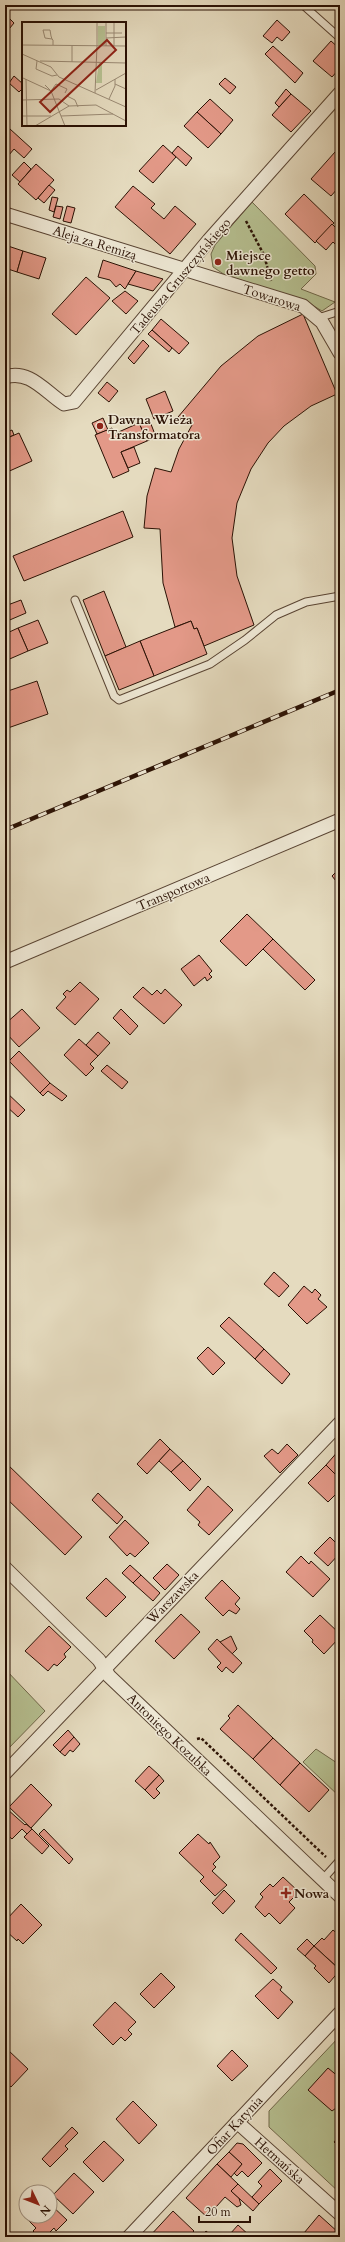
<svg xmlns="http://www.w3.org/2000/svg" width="345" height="2242" viewBox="0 0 345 2242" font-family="Cardo,serif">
<rect width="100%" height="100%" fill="#e5dbbf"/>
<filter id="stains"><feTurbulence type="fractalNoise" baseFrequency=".005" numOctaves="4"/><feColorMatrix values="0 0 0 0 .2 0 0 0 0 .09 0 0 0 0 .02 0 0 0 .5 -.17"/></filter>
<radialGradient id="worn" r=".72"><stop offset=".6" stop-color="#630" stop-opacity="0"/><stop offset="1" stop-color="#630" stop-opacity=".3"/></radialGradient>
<!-- green -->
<g fill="#b6c091" stroke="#70684a">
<polygon points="252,202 315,266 316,274 301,289 335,302 322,311 304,300 225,275 213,267 211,254 215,245"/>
<polygon points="5,1669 45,1711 5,1752"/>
<polygon points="316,1749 340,1765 340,1797 303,1762"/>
<polygon points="340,2036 340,2193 269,2127 269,2111"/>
</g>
<!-- building -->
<g fill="#e39988" stroke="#2a1104">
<polygon points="5,14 14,23 5,34"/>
<polygon points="277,20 290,32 282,41 277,37 272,43 263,36"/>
<polygon points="331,41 340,49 340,68 332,77 313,61"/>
<polygon points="273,46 303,73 295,83 265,54"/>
<polygon points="14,76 23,84 23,88 19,92 9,83"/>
<polygon points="225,78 236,87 230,94 219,84"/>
<polygon points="286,89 291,94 279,107 275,103"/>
<polygon points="291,94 311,111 291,132 272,115"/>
<polygon points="210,99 233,120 221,134 197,112"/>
<polygon points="197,112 221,134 208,148 184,126"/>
<polygon points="10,129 32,149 24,158 14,149 9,155 5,151 5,135"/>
<polygon points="163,145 176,157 153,183 139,171"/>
<polygon points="178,146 192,158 186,166 172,153"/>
<polygon points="335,152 340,157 340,190 338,188 331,196 311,179"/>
<polygon points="24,162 31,169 20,182 12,175"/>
<polygon points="36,164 54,180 36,200 18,184"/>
<polygon points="49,185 55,190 44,203 38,198"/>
<polygon points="133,186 155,204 151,208 164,219 175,206 196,224 170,254 115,207"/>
<polygon points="304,194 334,223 315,243 285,214"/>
<polygon points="52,197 58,198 54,212 49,210"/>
<polygon points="56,206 63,207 60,219 53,217"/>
<polygon points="67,206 75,208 71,223 63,221"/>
<polygon points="332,224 340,232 340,238 335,244 333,242 326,250 316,241"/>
<polygon points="5,245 23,251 17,272 5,268"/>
<polygon points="23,251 46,258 39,279 17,272"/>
<polygon points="103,260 136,271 125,289 120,284 116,287 110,280 98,277"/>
<polygon points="136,271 163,279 153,291 128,284"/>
<polygon points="86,277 110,298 76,335 52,314"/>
<polygon points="125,291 138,301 126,314 112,301"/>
<polygon points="303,314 337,394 311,406 284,426 268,443 251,469 237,503 232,538 237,576 254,625 204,646 197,628 194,629 191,621 175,627 163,583 160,529 144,528 147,496 155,468 171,472 179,449 192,425 178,417 221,366 258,336"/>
<polygon points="161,319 189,343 179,354 152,330"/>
<polygon points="152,330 172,348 169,352 148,334"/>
<polygon points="143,340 149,346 134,364 128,358"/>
<polygon points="107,382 118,391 109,402 98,393"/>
<polygon points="165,391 173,411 154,419 146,399"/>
<polygon points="103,418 108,430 97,434 92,423"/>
<polygon points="149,419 156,437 147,441 139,423"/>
<polygon points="139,423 147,441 121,452 129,471 113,478 95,435 112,428 114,434"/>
<polygon points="12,430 14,435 5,439 5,433"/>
<polygon points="19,433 32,461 5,473 5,439"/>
<polygon points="134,447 140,463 128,468 121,452"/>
<polygon points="123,511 133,537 24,581 13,556"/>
<polygon points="104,591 126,647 105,656 83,600"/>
<polygon points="21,600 26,613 5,622 5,606"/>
<polygon points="38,620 48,643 28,651 18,628"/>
<polygon points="191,621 194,629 197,628 207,654 154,676 140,641"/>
<polygon points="18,628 28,651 5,661 5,634"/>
<polygon points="140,641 154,676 119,690 105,656"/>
<polygon points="37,681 48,714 5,729 5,692"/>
<polygon points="340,868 340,886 332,876"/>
<polygon points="247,914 273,939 246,966 220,941"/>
<polygon points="273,939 315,980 305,990 263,949"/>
<polygon points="199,955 212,971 209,974 212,977 207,981 205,977 194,986 181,969"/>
<polygon points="80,982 99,999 75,1025 56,1008 66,997 63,994 67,990 70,992"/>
<polygon points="143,987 152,995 157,990 161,994 165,989 182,1005 164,1024 133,997"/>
<polygon points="22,1009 40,1028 19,1047 5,1032 5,1024"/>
<polygon points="121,1009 138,1026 130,1035 113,1018"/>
<polygon points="98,1032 110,1043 98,1056 86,1045"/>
<polygon points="79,1039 98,1056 90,1064 94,1068 86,1076 64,1055"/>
<polygon points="19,1051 50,1083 40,1093 9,1061"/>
<polygon points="107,1065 128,1082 122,1089 101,1071"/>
<polygon points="50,1083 67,1096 62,1101 48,1091 43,1096 40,1093"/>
<polygon points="5,1091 25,1110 18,1117 5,1105"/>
<polygon points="274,1272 289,1286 279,1297 264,1284"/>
<polygon points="304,1286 312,1293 315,1289 321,1295 318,1299 327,1307 307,1324 288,1305"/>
<polygon points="229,1317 264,1349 255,1359 220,1326"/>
<polygon points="208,1347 225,1363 213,1375 197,1358"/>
<polygon points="264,1349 290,1374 282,1384 255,1359"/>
<polygon points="160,1439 170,1449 147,1474 137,1464"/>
<polygon points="287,1444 298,1455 280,1473 264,1456 272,1449 278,1454"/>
<polygon points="170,1449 183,1461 171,1472 159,1461"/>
<polygon points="340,1449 340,1479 326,1465"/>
<polygon points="183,1461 201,1479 190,1491 171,1472"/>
<polygon points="5,1462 82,1537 65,1555 5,1497"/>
<polygon points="326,1465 340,1479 340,1490 328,1502 308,1483"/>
<polygon points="208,1486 233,1510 209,1535 198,1525 200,1522 187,1510"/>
<polygon points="98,1493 123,1517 117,1524 92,1500"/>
<polygon points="125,1520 149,1543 135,1557 130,1553 127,1556 109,1537"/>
<polygon points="330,1537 340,1547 340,1553 328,1566 314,1553"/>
<polygon points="301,1556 309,1564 311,1561 330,1579 313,1597 286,1572"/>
<polygon points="167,1564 179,1575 165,1590 153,1578"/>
<polygon points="130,1565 141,1575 133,1583 122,1573"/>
<polygon points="141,1575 160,1593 153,1601 133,1583"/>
<polygon points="106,1578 126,1597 106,1617 86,1598"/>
<polygon points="222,1580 240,1598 235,1604 240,1609 236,1614 229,1610 223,1616 205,1598"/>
<polygon points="181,1614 200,1632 174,1659 155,1641"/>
<polygon points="320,1615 340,1634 340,1637 324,1654 312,1642 313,1640 304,1631"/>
<polygon points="49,1626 71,1647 64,1654 66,1657 57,1666 54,1664 48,1671 25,1651"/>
<polygon points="231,1636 237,1649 232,1654 220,1642"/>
<polygon points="217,1639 242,1663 233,1673 226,1667 222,1672 217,1667 221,1663 208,1649"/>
<polygon points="238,1705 273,1738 253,1759 220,1729 230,1718 228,1716"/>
<polygon points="68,1730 74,1737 60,1752 53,1745"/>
<polygon points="74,1737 80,1744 73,1752 70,1750 65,1756 60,1752"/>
<polygon points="273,1738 300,1763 280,1785 253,1759"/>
<polygon points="300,1763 329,1790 309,1812 280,1785"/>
<polygon points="149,1766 159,1775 145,1790 135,1781"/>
<polygon points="159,1775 164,1781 156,1789 160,1793 154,1799 145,1790"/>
<polygon points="31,1784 52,1805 31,1828 9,1807"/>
<polygon points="7,1809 25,1825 26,1824 32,1829 27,1834 22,1829 12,1839 5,1833 5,1811"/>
<polygon points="32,1829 49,1846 42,1854 24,1837"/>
<polygon points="44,1829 73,1859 69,1864 39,1834"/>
<polygon points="198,1834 209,1844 210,1842 220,1857 213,1864 216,1867 212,1871 227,1885 215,1896 200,1881 204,1877 179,1853"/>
<polygon points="283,1877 299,1892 289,1902 295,1908 280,1924 269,1913 265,1917 255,1907 263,1897 260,1894 270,1884 273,1887"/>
<polygon points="224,1890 235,1901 223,1914 212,1903"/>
<polygon points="21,1904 42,1925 23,1944 18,1939 17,1941 5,1930 5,1921"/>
<polygon points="333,1930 340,1936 340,1962 336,1966 314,1946 322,1938 324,1940"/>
<polygon points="241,1933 277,1968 271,1974 235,1940"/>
<polygon points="307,1939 314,1946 305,1956 297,1949"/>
<polygon points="314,1946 340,1970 329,1983 314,1968 316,1966 305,1956"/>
<polygon points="161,1973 175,1987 154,2008 140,1994"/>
<polygon points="273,1979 282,1987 280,1990 293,2002 278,2019 255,1996"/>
<polygon points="115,2002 136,2022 128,2030 132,2034 125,2041 121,2037 113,2045 93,2025"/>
<polygon points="8,2050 28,2069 11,2087 5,2081 5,2054"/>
<polygon points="232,2050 248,2066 232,2081 217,2066"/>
<polygon points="328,2068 340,2078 340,2105 332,2111 308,2090"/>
<polygon points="133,2101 157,2125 139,2144 116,2119"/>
<polygon points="72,2127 78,2133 65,2146 68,2149 50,2167 42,2159"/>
<polygon points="340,2135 340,2148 334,2142"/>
<polygon points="104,2141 124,2160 103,2182 83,2162"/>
<polygon points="237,2143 243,2144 262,2163 248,2177 242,2171 237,2176 234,2173 242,2164 229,2152"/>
<polygon points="229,2152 242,2164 231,2177 217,2164"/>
<polygon points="217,2164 238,2184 231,2191 239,2198 241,2205 237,2207 225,2197 207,2217 186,2198"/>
<polygon points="270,2169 282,2181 259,2204 252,2197 262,2186 258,2182"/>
<polygon points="74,2173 94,2192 73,2214 53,2195"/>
<polygon points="238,2184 259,2204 253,2211 231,2191"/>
<polygon points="50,2204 67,2220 56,2231 54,2228 45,2237 39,2237 33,2231 36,2228 27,2219 30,2216 50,2216"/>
<polygon points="173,2211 194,2231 188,2237 149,2237"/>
<polygon points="319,2215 339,2233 336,2237 308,2237 304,2233"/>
<polygon points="238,2225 251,2237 233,2237 230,2234"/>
<polygon points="206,2231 213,2237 201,2237"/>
</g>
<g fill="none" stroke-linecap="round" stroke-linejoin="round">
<!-- lane casing -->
<g stroke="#594433" stroke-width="9">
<g id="lane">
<polyline points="303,5 340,38"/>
<polyline points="318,318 340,311"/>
<polyline points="75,600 114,696 119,700 210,664 245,640 276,615 306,602 340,596"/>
<polyline points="323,1879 340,1860"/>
</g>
</g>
<!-- street casing -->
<g stroke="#594433" stroke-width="15">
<g id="street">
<polyline points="5,214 303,306 322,322 340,353"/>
<path d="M5 377C30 369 45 392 64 404L74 402 209 240 340 93"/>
<polyline points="5,962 340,820"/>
<polyline points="5,1568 99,1660 109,1676 340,1896"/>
<polyline points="5,1773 340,1423"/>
<polyline points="237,2122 340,2214"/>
<polyline points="129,2237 340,2013"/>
</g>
</g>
<!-- path -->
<g stroke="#2a1104" stroke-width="2.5" stroke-dasharray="3 2" stroke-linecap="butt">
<polyline points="246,221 264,255 271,281"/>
<polyline points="197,1739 201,1738 326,1857"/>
</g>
<!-- lane -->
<use href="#lane" stroke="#eee8d5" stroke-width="7"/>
<!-- street -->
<use href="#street" stroke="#eee8d5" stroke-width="13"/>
<!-- rail casing -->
<g stroke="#2a1104" stroke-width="4.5">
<polyline id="rail" points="5,830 340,690"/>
</g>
<!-- rail -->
<use href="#rail" stroke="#eee8d5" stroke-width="3" stroke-dasharray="9" stroke-linecap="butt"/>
</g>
<!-- markers -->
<g fill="#8f2418" stroke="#eee8d5" stroke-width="1.5">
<circle cx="218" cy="262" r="4"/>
<circle cx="100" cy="426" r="4"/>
<path d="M284 1887h4v4h4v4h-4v4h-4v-4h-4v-4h4z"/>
</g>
<g text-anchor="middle" stroke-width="3" stroke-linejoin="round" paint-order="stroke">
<!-- street labels -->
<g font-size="13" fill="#2a1104" stroke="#eee8d5">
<text transform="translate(95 242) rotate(17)" y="5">Aleja za Remizą</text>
<text transform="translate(180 276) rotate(-50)" y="5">Tadeusza Gruszczyńskiego</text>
<text transform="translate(272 297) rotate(18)" y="5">Towarowa</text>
<text transform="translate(173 891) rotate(-23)" y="5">Transportowa</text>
<text transform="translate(172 1597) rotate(-46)" y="5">Warszawska</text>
<text transform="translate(170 1734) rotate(44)" y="5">Antoniego Kozubka</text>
<text transform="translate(234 2125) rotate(-47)" y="5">Ofiar Katynia</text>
<text transform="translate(280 2160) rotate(42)" y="5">Hetmańska</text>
</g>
<!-- poi labels -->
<g font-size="13" font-weight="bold" fill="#2a1104" stroke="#eee8d5" text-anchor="start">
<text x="226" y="260">Miejsce<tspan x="226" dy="15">dawnego getto</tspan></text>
<text x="108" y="424">Dawna Wieża<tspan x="108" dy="15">Transformatora</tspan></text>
<text x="294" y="1898">Nowa</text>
</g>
</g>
<!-- overview -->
<g transform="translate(22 22)">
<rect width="104" height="104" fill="#e5dbbf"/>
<path d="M76 4H83V23H76ZM77 41H80V61H74Z" fill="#b6c091"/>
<path fill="none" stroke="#9a8a74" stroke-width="1" d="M75 0V24M84 0V24M92 0V24M84 11H100M84 16 104 15M30 17 23 16 21 8H28L29 14 30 17 31 18V23M0 23 104 24M0 32 29 45 37 55 104 85M15 39 14 47 30 54 35 53M18 39 104 41M50 40V24M1 56 29 69 43 104M4 57 5 104M93 62 104 67M23 63 29 69 34 62 45 67 43 71M74 68 104 51M73 71 75 24M45 74 53 78 56 85M87 77 93 64V57M0 78 37 77 47 84M0 94H29M39 94 91 92M13 104 47 84 74 83 104 99"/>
<path fill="#8f2418" fill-opacity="0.15" stroke="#8f2418" stroke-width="2" d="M85 18 94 28 28 90 18 80Z"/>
<rect width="104" height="104" fill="none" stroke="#2a1104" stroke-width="2"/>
</g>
<!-- margin -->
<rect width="345" height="2242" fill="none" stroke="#e5dbbf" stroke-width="20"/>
<rect x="6" y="6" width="333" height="2230" fill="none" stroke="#2a1104" stroke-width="2"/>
<rect x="10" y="10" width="325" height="2222" fill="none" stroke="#2a1104"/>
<!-- north arrow -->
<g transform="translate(38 2204) rotate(133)"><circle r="19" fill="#eee8d5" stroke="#a09281"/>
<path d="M0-3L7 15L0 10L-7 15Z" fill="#8f2418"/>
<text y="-6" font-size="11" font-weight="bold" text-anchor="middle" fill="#2a1104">N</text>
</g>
<!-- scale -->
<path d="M199 2216v6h51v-6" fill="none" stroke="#2a1104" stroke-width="2"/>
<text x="205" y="2216" font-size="12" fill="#2a1104" stroke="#eee8d5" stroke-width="3" paint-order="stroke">20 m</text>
<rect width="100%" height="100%" filter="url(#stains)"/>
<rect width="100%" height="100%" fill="url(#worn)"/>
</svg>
